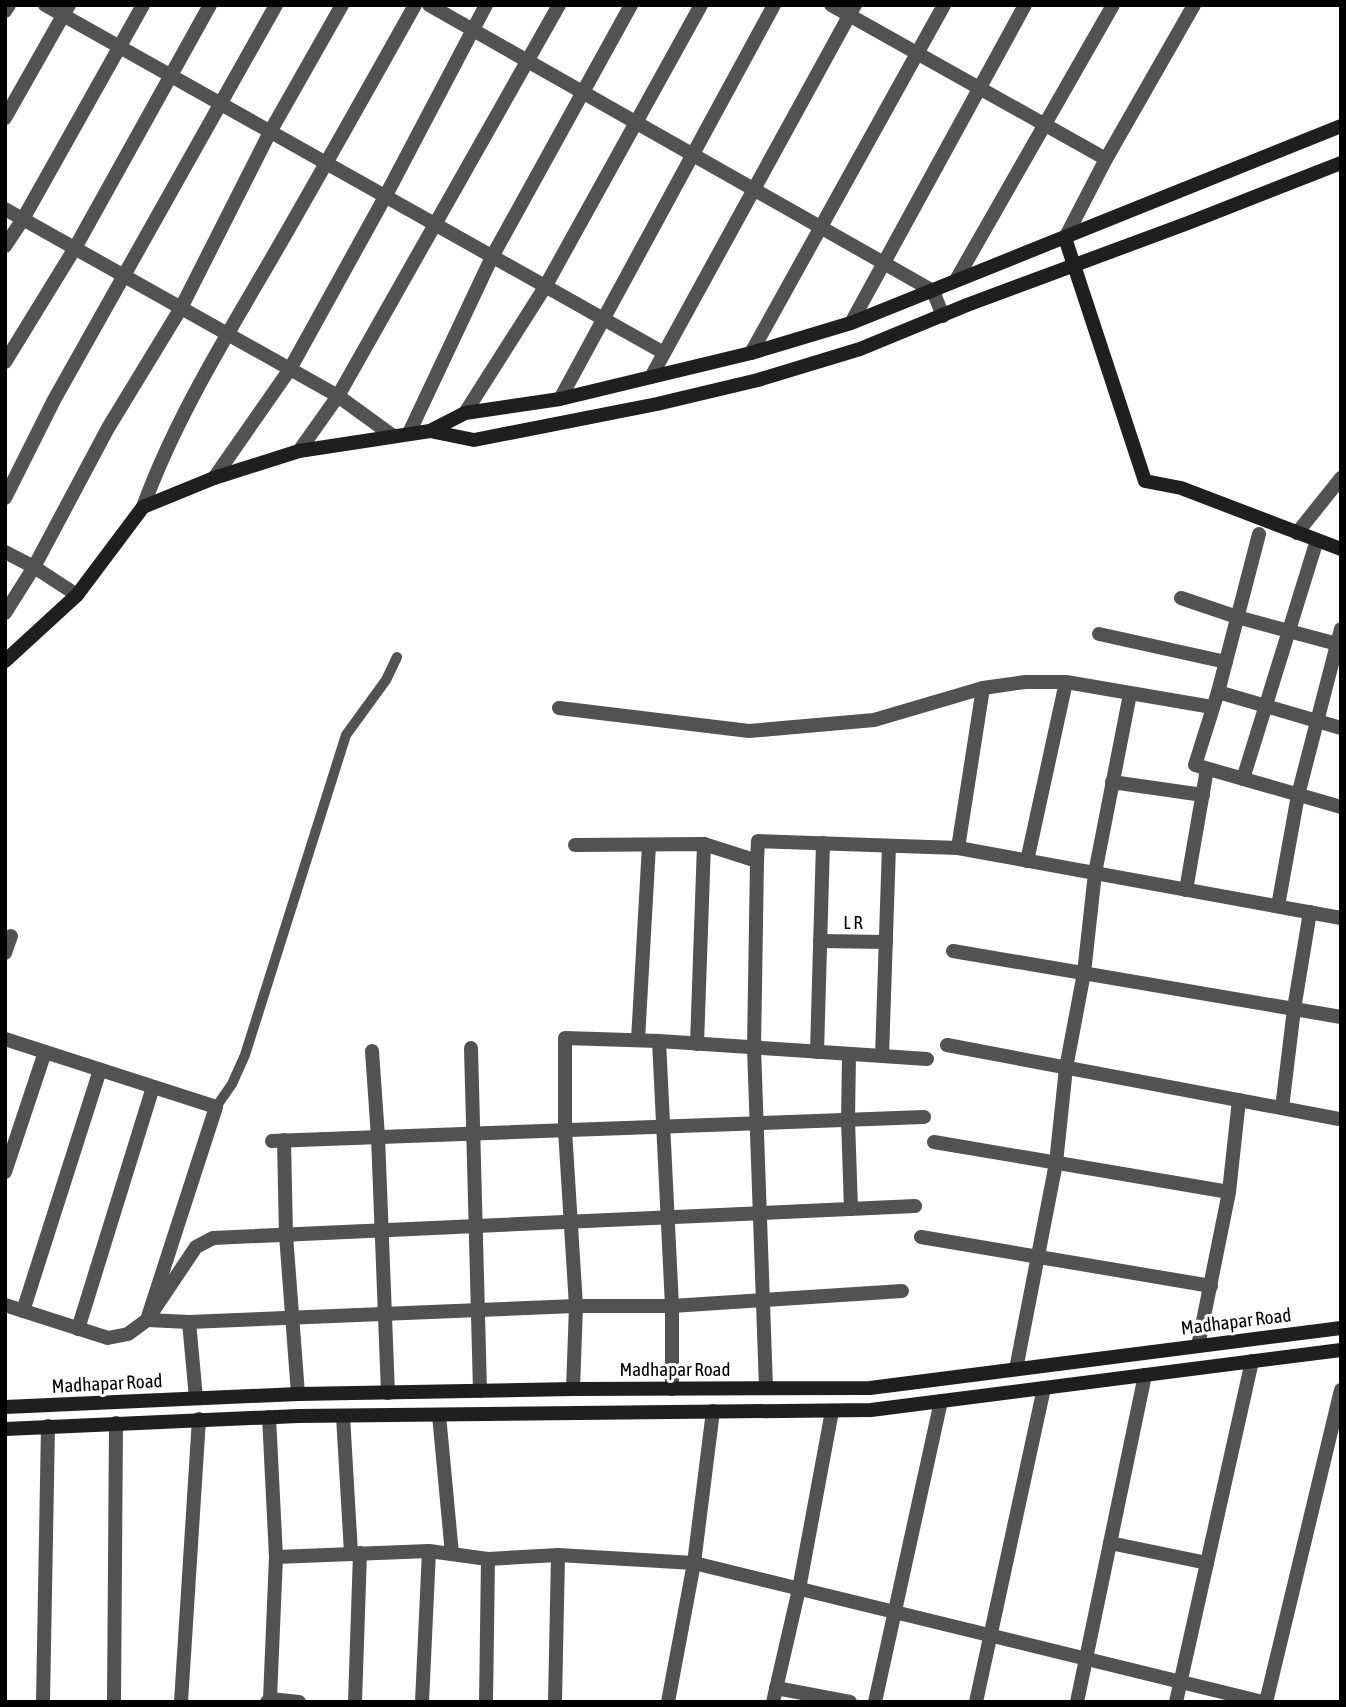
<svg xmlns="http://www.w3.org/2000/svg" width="1346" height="1707" viewBox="0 0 1346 1707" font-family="'Asap Condensed',sans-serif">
<rect width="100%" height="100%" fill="#fff"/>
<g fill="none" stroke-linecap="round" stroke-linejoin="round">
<!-- lane -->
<polyline stroke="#525252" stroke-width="10" points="216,1107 232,1084 245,1055 346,735 386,680 397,657"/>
<!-- street -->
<g stroke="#525252" stroke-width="14">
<polyline points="45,5 664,353"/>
<polyline points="429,5 933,291 943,316"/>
<polyline points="831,5 1106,159"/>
<polyline points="5,11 9,5"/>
<polyline points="5,118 69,5"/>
<polyline points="5,209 338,396 393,436"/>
<polyline points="1065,238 1106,159 1194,5"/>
<polyline points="5,246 23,219 143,5"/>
<polyline points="956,280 1113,5"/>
<polyline points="851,323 1025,5"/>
<polyline points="751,353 944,5"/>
<polyline points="5,362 75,248 210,5"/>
<polyline points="651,377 855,5"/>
<polyline points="560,399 774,5"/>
<polyline points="465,413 545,287 701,5"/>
<polyline points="409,433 492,257 631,5"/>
<polyline points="299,451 338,396 559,5"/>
<polyline points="214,478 290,369 385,197 486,5"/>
<polyline points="5,498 54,400 276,5"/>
<path d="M143 507C175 419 226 337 273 256 321 173 368 89 415 5"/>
<polyline points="1297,533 1341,478"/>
<polyline points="1259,534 1218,692 1195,765 1341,807"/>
<polyline points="5,552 34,567 77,595"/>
<polyline points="1181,598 1237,617 1341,645"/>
<polyline points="5,613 34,567 108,428 181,308 270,132 342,5"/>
<polyline points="1099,634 1226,662"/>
<polyline points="1218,692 1341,728"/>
<polyline points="559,708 749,731 874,720 983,688 1025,682 1066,682 1212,707"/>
<polyline points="1243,779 1317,540"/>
<polyline points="1112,782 1203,795"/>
<polyline points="575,845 704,844 757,861 758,841 958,848 1341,918"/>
<polyline points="958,848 983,688"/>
<polyline points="757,861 754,1048 766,1388"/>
<polyline points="1027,861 1066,682"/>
<polyline points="1186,890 1207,769"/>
<polyline points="1278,906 1298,795 1341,629"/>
<polyline points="820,941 886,942"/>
<polyline points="953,951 1341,1017"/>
<polyline points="5,953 11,936"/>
<polyline points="5,1039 216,1107 147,1320 128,1334 108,1338 5,1305"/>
<polyline points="638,1040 649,845"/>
<polyline points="659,1041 672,1306 672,1389"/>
<polyline points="697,1044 704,844"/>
<polyline points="947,1045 1339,1119"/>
<polyline points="471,1048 480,1391"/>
<polyline points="372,1051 378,1137 388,1393"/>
<polyline points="817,1052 823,843"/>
<polyline points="849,1054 848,1120 851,1209"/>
<polyline points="882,1056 889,846"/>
<polyline points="1282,1108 1294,1009 1310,912"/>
<polyline points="284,1140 286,1235 298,1394"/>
<polyline points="272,1141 924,1117"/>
<polyline points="934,1142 1229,1192"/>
<polyline points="5,1172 45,1052"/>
<polyline points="921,1237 1211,1286"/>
<polyline points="23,1311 100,1070"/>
<polyline points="147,1320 196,1247 213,1238 915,1206"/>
<polyline points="147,1320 189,1322 576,1306 672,1306 902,1291"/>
<polyline points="189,1322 196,1398"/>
<polyline points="78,1329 153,1087"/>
<polyline points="1198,1346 1229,1192 1239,1100"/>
<polyline points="1016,1369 1056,1163 1066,1068 1084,973 1095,873 1130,694"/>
<polyline points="573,1389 576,1306 565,1130 565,1038 659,1041 927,1059"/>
<polyline points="439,1415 452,1554"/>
<polyline points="343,1416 351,1553"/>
<polyline points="269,1417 276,1557 270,1699"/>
<polyline points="1110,1543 1207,1563"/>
<polyline points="276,1557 429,1551 488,1559 558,1555 694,1563 1263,1702"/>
<polyline points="776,1688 850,1702"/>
<polyline points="43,1702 48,1426"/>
<polyline points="114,1702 116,1423"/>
<polyline points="181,1702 199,1419"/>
<polyline points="267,1702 270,1699 299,1702"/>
<polyline points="355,1702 360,1553"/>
<polyline points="422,1702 429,1551"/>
<polyline points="486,1702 488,1559"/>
<polyline points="555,1702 558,1555"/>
<polyline points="668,1702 694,1563 713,1411"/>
<polyline points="773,1702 799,1589 832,1411"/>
<polyline points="875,1702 941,1401"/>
<polyline points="976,1702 1044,1388"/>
<polyline points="1077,1702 1145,1375"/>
<polyline points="1176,1702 1252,1361"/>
<polyline points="1266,1702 1341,1390"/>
</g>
<!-- secondary -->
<g stroke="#1f1f1f" stroke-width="14">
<polyline points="1065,238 1145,481 1181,488 1341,549"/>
<polyline points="430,431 465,413 560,399 751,353 851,323 1341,126"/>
<polyline points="5,661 77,595 143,507 214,478 299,451 430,431 474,440 657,404 758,380 860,349 967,305 1188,223 1341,163"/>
<polyline points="5,1407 298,1394 573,1389 870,1388 1341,1328"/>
<polyline points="5,1429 298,1416 871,1410 1341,1350"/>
</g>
</g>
<g text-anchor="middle" stroke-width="6" stroke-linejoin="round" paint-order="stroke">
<!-- street labels -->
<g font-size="19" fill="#000" stroke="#fff">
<text x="853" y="929">L R</text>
<text transform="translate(1236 1321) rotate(-7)" y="7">Madhapar Road</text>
<text x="675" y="1376">Madhapar Road</text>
<text transform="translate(107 1383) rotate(-3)" y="7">Madhapar Road</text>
</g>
</g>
<!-- border -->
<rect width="1346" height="1707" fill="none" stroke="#000000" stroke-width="14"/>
</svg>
